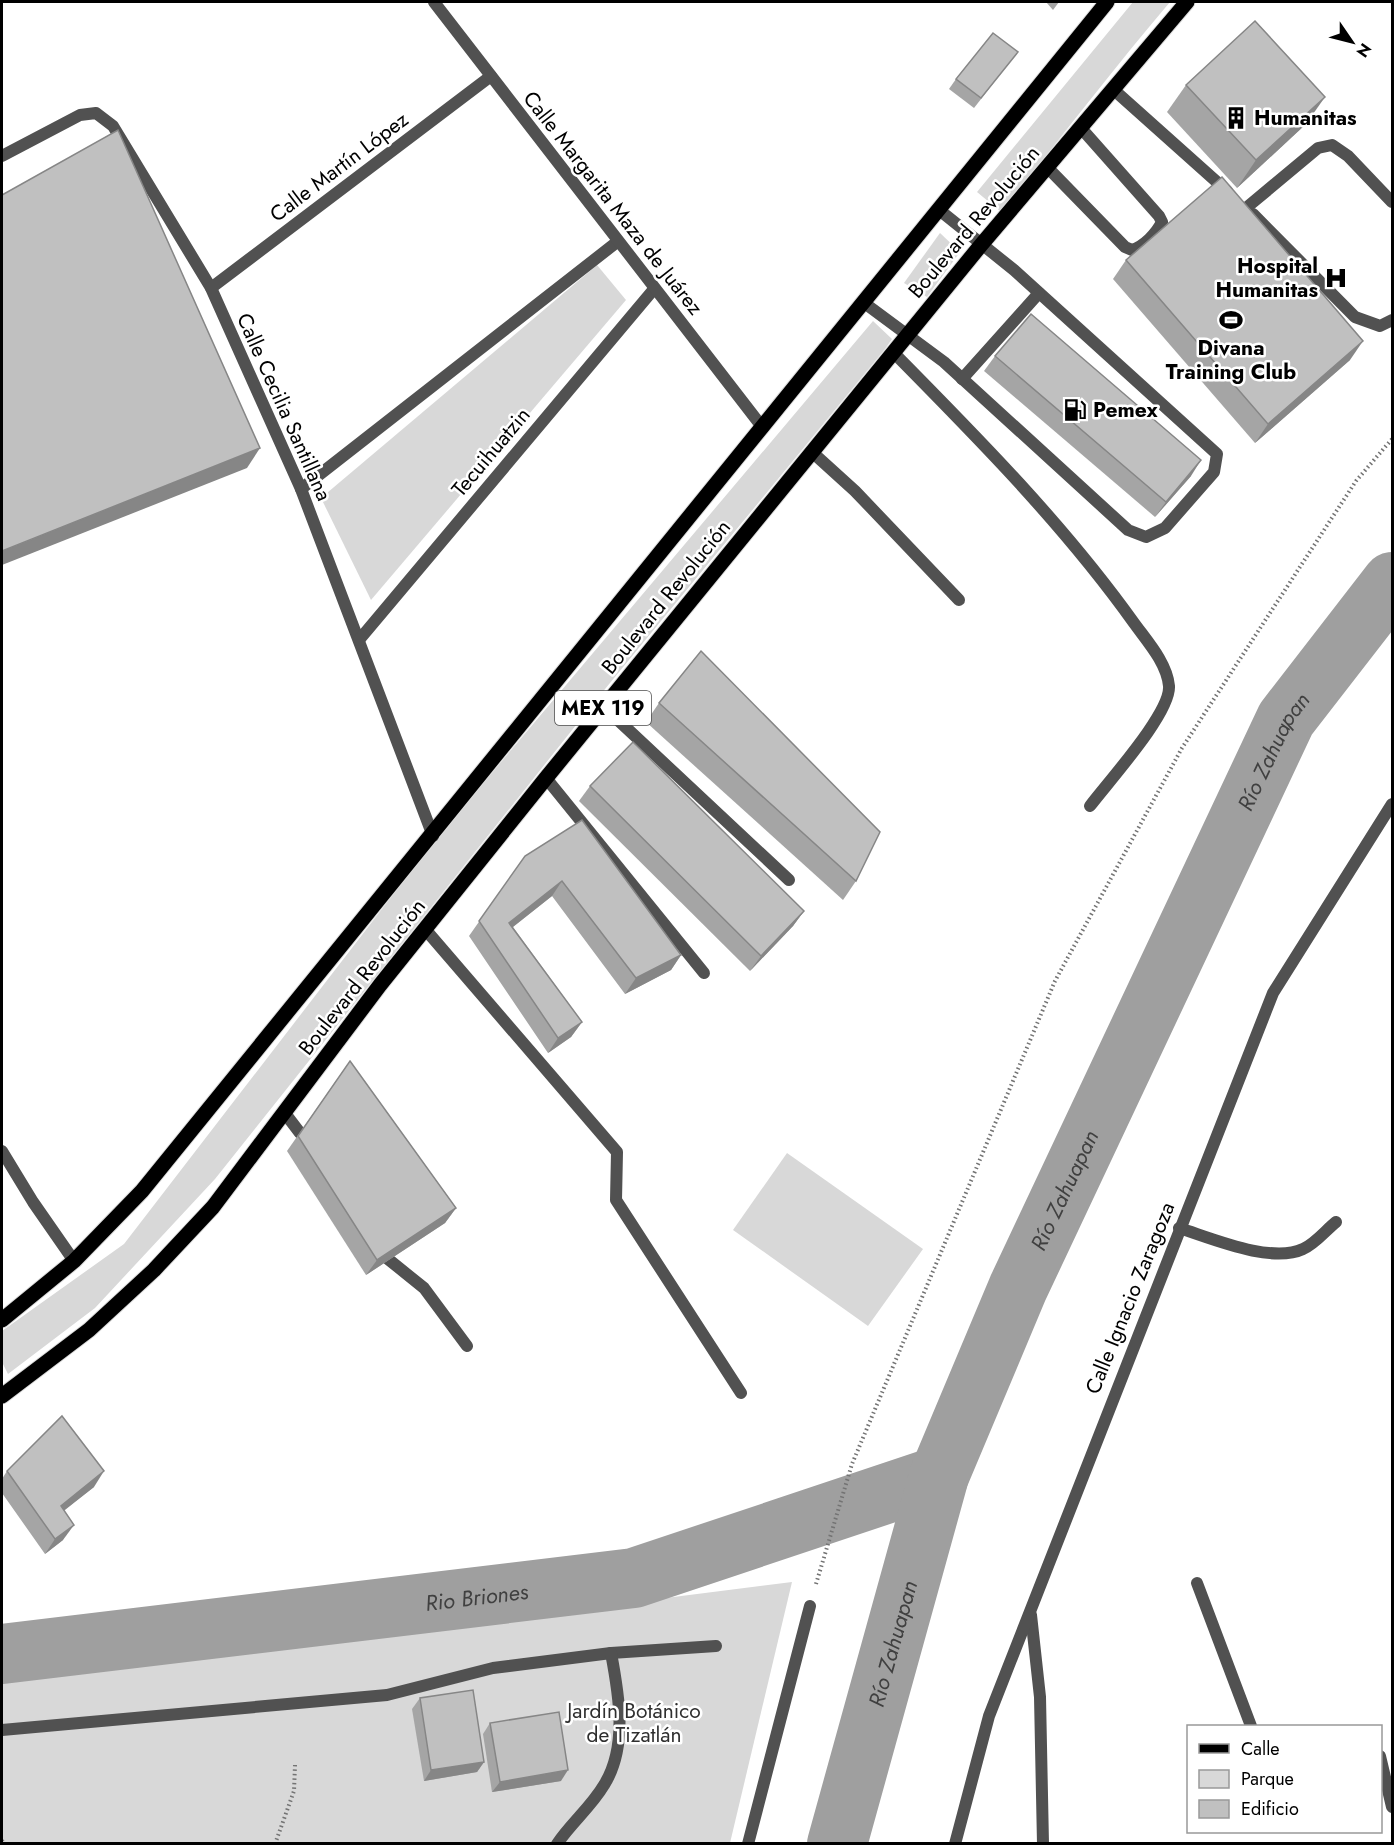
<svg xmlns="http://www.w3.org/2000/svg" width="1394" height="1845" viewBox="0 0 1394 1845" font-family="Jost,sans-serif">
<rect width="100%" height="100%" fill="#fff"/>
<!-- green -->
<g fill="#d8d8d8">
<path d="M1133 2H1170C1112 70 1058 142 1001 212L977 192Z"/>
<polygon points="940,233 960,252 927,297 904,283"/>
<polygon points="597,265 626,300 371,600 321,498"/>
<polygon points="873,321 892,339 885,349 596,700 215,1179 95,1308 8,1374 2,1362 2,1331 124,1244 432,844"/>
<polygon points="787,1153 923,1249 868,1326 733,1230"/>
<polygon points="792,1582 730,1843 2,1843 2,1682"/>
</g>
<g fill="none" stroke-linecap="round" stroke-linejoin="round">
<!-- river -->
<g stroke="#9f9f9f" stroke-width="60">
<path id="s1" d="M2 1654 634 1578 939 1476"/>
<path id="s2" d="M837 1844 939 1476 1018 1288 1286 719 1392 582"/>
</g>
<!-- primary casing -->
<g stroke="#dbdbdb" stroke-width="17">
<g id="primary">
<polyline points="2,1320 74,1261 142,1191 1107,2"/>
<polyline points="2,1396 89,1330 154,1270 213,1207 380,985 546,778 981,245 1187,2"/>
</g>
</g>
<!-- path -->
<g stroke="#737373" stroke-width="4" stroke-dasharray="1.5 3" stroke-linecap="butt">
<polyline points="816,1584 852,1464 1055,981 1182,748 1356,481 1392,439"/>
<polyline points="2,1840 3,1844"/>
<polyline points="275,1844 294,1791 295,1765"/>
</g>
<!-- service -->
<g stroke="#515151" stroke-width="12">
<polyline points="1114,90 1227,191"/>
<path d="M1047 167 1125 247 1132 250C1144 246 1156 234 1162 222L1159 216 1081 128"/>
<polyline points="1246,208 1318,148 1332,145 1348,156 1392,202"/>
<polyline points="1253,214 1355,317 1380,326 1392,320"/>
<polyline points="863,302 944,362 1128,530 1146,537 1165,528 1214,472 1217,454 1206,444 1014,270 938,209"/>
<path d="M893 352C978 438 1064 525 1134 623 1147 641 1167 663 1169 686 1171 713 1108 782 1090 806"/>
<polyline points="962,379 1039,293"/>
<polyline points="812,452 855,491 959,600"/>
<polyline points="425,929 617,1152 616,1200 741,1393"/>
<polyline points="284,1112 300,1133"/>
<polyline points="388,1259 424,1288 467,1346"/>
<polyline points="2,1730 387,1695 493,1668 611,1653 716,1646"/>
<path d="M557 1844C571 1823 591 1807 604 1785 628 1747 619 1695 611 1653"/>
</g>
<!-- minor -->
<g stroke="#515151" stroke-width="12">
<polyline points="2,156 80,115 96,113 113,126 211,288 301,489 433,836"/>
<polyline points="211,288 491,76"/>
<polyline points="301,489 617,242"/>
<polyline points="359,640 654,289"/>
<polyline points="604,707 789,880"/>
<polyline points="546,778 704,973"/>
<polyline points="2,1151 33,1202 74,1261"/>
<path d="M1179 1228C1211 1238 1271 1264 1303 1249 1315 1244 1326 1230 1336 1222"/>
<polyline points="1197,1583 1251,1726"/>
<polyline points="1031,1615 1040,1697 1043,1844"/>
<polyline points="1380,1756 1392,1807"/>
<polyline points="748,1844 810,1606"/>
<polyline points="955,1844 989,1716 1273,993 1392,804"/>
</g>
<!-- tertiary -->
<polyline stroke="#515151" stroke-width="12" points="434,2 763,428"/>
<!-- primary -->
<use href="#primary" stroke="#000" stroke-width="15"/>
</g>
<!-- wall -->
<g fill="#a5a5a5">
<polygon points="1046,2 1059,2 1053,10"/>
<polygon points="1010,62 974,108 949,89 956,79"/>
<polygon points="1186,85 1306,124 1237,188 1167,112"/>
<polygon points="1126,260 1350,360 1255,443 1113,279"/>
<polygon points="995,356 1191,476 1155,517 984,371"/>
<polygon points="659,703 856,881 843,900 646,722"/>
<polygon points="590,786 804,911 793,926 750,971 579,801"/>
<polygon points="525,856 681,955 671,970 625,994 552,896 513,927 582,1022 571,1037 548,1053 469,936"/>
<polygon points="350,1061 456,1208 445,1223 366,1275 287,1151"/>
<polygon points="7,1471 94,1487 64,1510 63,1540 45,1554 2,1493 2,1479"/>
<polygon points="420,1698 484,1762 477,1772 424,1781 412,1709"/>
<polygon points="490,1723 561,1781 492,1792 483,1734"/>
</g>
<!-- shaded-wall -->
<g fill="#868686">
<polygon points="1325,97 1306,124 1237,188 1256,160"/>
<polygon points="1363,341 1350,360 1255,443 1268,424"/>
<polygon points="260,448 247,468 2,565 2,551"/>
<polygon points="1201,460 1191,476 1155,517 1166,502"/>
<polygon points="562,881 552,896 499,938 509,923"/>
<polygon points="804,911 793,926 750,971 761,956"/>
<polygon points="681,955 671,970 625,994 636,978"/>
<polygon points="582,1022 571,1037 548,1053 558,1038"/>
<polygon points="456,1208 445,1223 366,1275 377,1260"/>
<polygon points="104,1471 94,1487 51,1521 61,1506"/>
<polygon points="74,1525 63,1540 45,1554 55,1539"/>
<polygon points="484,1762 477,1772 424,1781 431,1770"/>
<polygon points="568,1770 561,1781 492,1792 500,1782"/>
</g>
<!-- building -->
<g fill="#c0c0c0" stroke="#868686" stroke-width="1.5">
<polygon points="1255,21 1325,97 1256,160 1186,85"/>
<polygon points="993,33 1018,52 981,98 956,79"/>
<polygon points="118,130 260,448 2,551 2,195"/>
<polygon points="1222,177 1363,341 1268,424 1126,260"/>
<polygon points="1031,314 1201,460 1166,502 995,356"/>
<polygon points="701,651 880,832 856,881 659,703"/>
<polygon points="633,742 804,911 761,956 590,786"/>
<polygon points="582,820 681,955 636,978 562,881 509,923 582,1022 558,1038 479,921 525,856"/>
<polygon points="350,1061 456,1208 377,1260 298,1136"/>
<polygon points="62,1416 104,1471 61,1506 74,1525 55,1539 7,1471"/>
<polygon points="473,1690 484,1762 431,1770 420,1698"/>
<polygon points="559,1712 568,1770 500,1782 490,1723"/>
</g>
<!-- icons -->
<defs>
<g id="building-bare" transform="scale(1.8)"><path d="M-4-6H4V6H1V3H-1V6H-4ZM-2.5-4.3h1.7v1.8h-1.7ZM.8-4.3h1.7v1.8H.8ZM-2.5-1h1.7V.8h-1.7ZM.8-1h1.7V.8H.8Z" fill="#000" stroke="#fff" stroke-width="2.5" paint-order="stroke"/></g>
<g id="hospital-bare" transform="scale(1.8)"><path d="M-5-5h3v3.5h4V-5h3V5h-3V1.5h-4V5h-3Z" fill="#000" stroke="#fff" stroke-width="2.5" paint-order="stroke"/></g>
<g id="stadium-bare" transform="scale(1.8)"><path d="M0-5a6.5 5 0 1 0 0 10a6.5 5 0 1 0 0-10ZM-3.5-1.8h7v3.6h-7Z" fill="#000" stroke="#fff" stroke-width="2.5" paint-order="stroke"/></g>
<g id="fuel-bare" transform="scale(1.8)"><path d="M-5.5-6h7V0h2V4h1.3V-2.5L3-4.5l.8-.8L6-3V5H2.5V1h-1V6h-7ZM-4.2-4.7v3.2H.2V-4.7Z" fill="#000" stroke="#fff" stroke-width="2.5" paint-order="stroke"/></g>
</defs>
<g fill-rule="evenodd">
<use href="#building-bare" x="1236" y="118"/>
<use href="#hospital-bare" x="1336" y="278"/>
<use href="#stadium-bare" x="1231" y="320"/>
<use href="#fuel-bare" x="1075" y="410"/>
</g>
<g text-anchor="middle" stroke-width="5" stroke-linejoin="round" paint-order="stroke">
<!-- shield labels -->
<rect fill="#fff" stroke="#4c4c4c" stroke-width="1.5" x="555" y="691" width="96" height="34" rx="4.5"/>
<g font-size="20" font-weight="bold" fill="#000">
<text x="603" y="715">MEX 119</text>
</g>
<!-- poi labels -->
<g font-size="21" font-weight="bold" fill="#000" stroke="#fff" text-anchor="start">
<text x="1254" y="125">Humanitas</text>
<text x="1318" y="273" text-anchor="end">Hospital<tspan x="1318" dy="24">Humanitas</tspan></text>
<text x="1231" y="355" text-anchor="middle">Divana<tspan x="1231" dy="24">Training Club</tspan></text>
<text x="1093" y="417">Pemex</text>
</g>
<!-- street labels -->
<g font-size="21" fill="#000" stroke="#fff">
<text transform="translate(339 167) rotate(-37)" y="7">Calle Martín López</text>
<text transform="translate(613 203) rotate(52)" y="7">Calle Margarita Maza de Juárez</text>
<text transform="translate(974 222) rotate(-50)" y="7">Boulevard Revolución</text>
<text transform="translate(284 407) rotate(66)" y="7">Calle Cecilia Santillana</text>
<text transform="translate(491 452) rotate(-50)" y="7">Tecuihuatzin</text>
<text transform="translate(666 597) rotate(-51)" y="7">Boulevard Revolución</text>
<text transform="translate(362 977) rotate(-52)" y="7">Boulevard Revolución</text>
<text transform="translate(1130 1298) rotate(-68)" y="7">Calle Ignacio Zaragoza</text>
</g>
<!-- park labels -->
<g font-size="21" fill="#2f2f2f" stroke="#fff">
<text x="634" y="1718">Jardín Botánico<tspan x="634" dy="24">de Tizatlán</tspan></text>
</g>
<!-- water labels -->
<g font-size="22" font-style="italic" fill="#404040" stroke="#fff">
<text dy="8" stroke="none"><textPath href="#s2" startOffset="1180">Río Zahuapan</textPath></text>
<text dy="8" stroke="none"><textPath href="#s2" startOffset="694">Río Zahuapan</textPath></text>
<text dy="8" stroke="none"><textPath href="#s1" startOffset="478">Rio Briones</textPath></text>
<text dy="8" stroke="none"><textPath href="#s2" startOffset="208">Río Zahuapan</textPath></text>
</g>
</g>
<!-- border -->
<rect width="1394" height="1845" fill="none" stroke="#000000" stroke-width="6"/>
<!-- legend -->
<rect x="1187" y="1725" width="195" height="108" fill="#ffffff" stroke="#999999" stroke-width="1.5"/>
<rect x="1199" y="1744" width="30" height="9" fill="#000000" stroke="#999999" stroke-width="1.5"/>
<text x="1241" y="1755" font-size="18" fill="#000000">Calle</text>
<rect x="1199" y="1770" width="30" height="18" fill="#d8d8d8" stroke="#999999" stroke-width="1.5"/>
<text x="1241" y="1785" font-size="18" fill="#000000">Parque</text>
<rect x="1199" y="1800" width="30" height="18" fill="#c0c0c0" stroke="#999999" stroke-width="1.5"/>
<text x="1241" y="1815" font-size="18" fill="#000000">Edificio</text>
<!-- north arrow -->
<g transform="translate(1352 42) rotate(125)" stroke="#ffffff" stroke-width="4.5" paint-order="stroke">
<path d="M0-4.5L10 22L0 15L-10 22Z" fill="#000000"/>
<text y="-9" font-size="16" font-weight="bold" text-anchor="middle" fill="#000000">N</text>
</g>
</svg>
